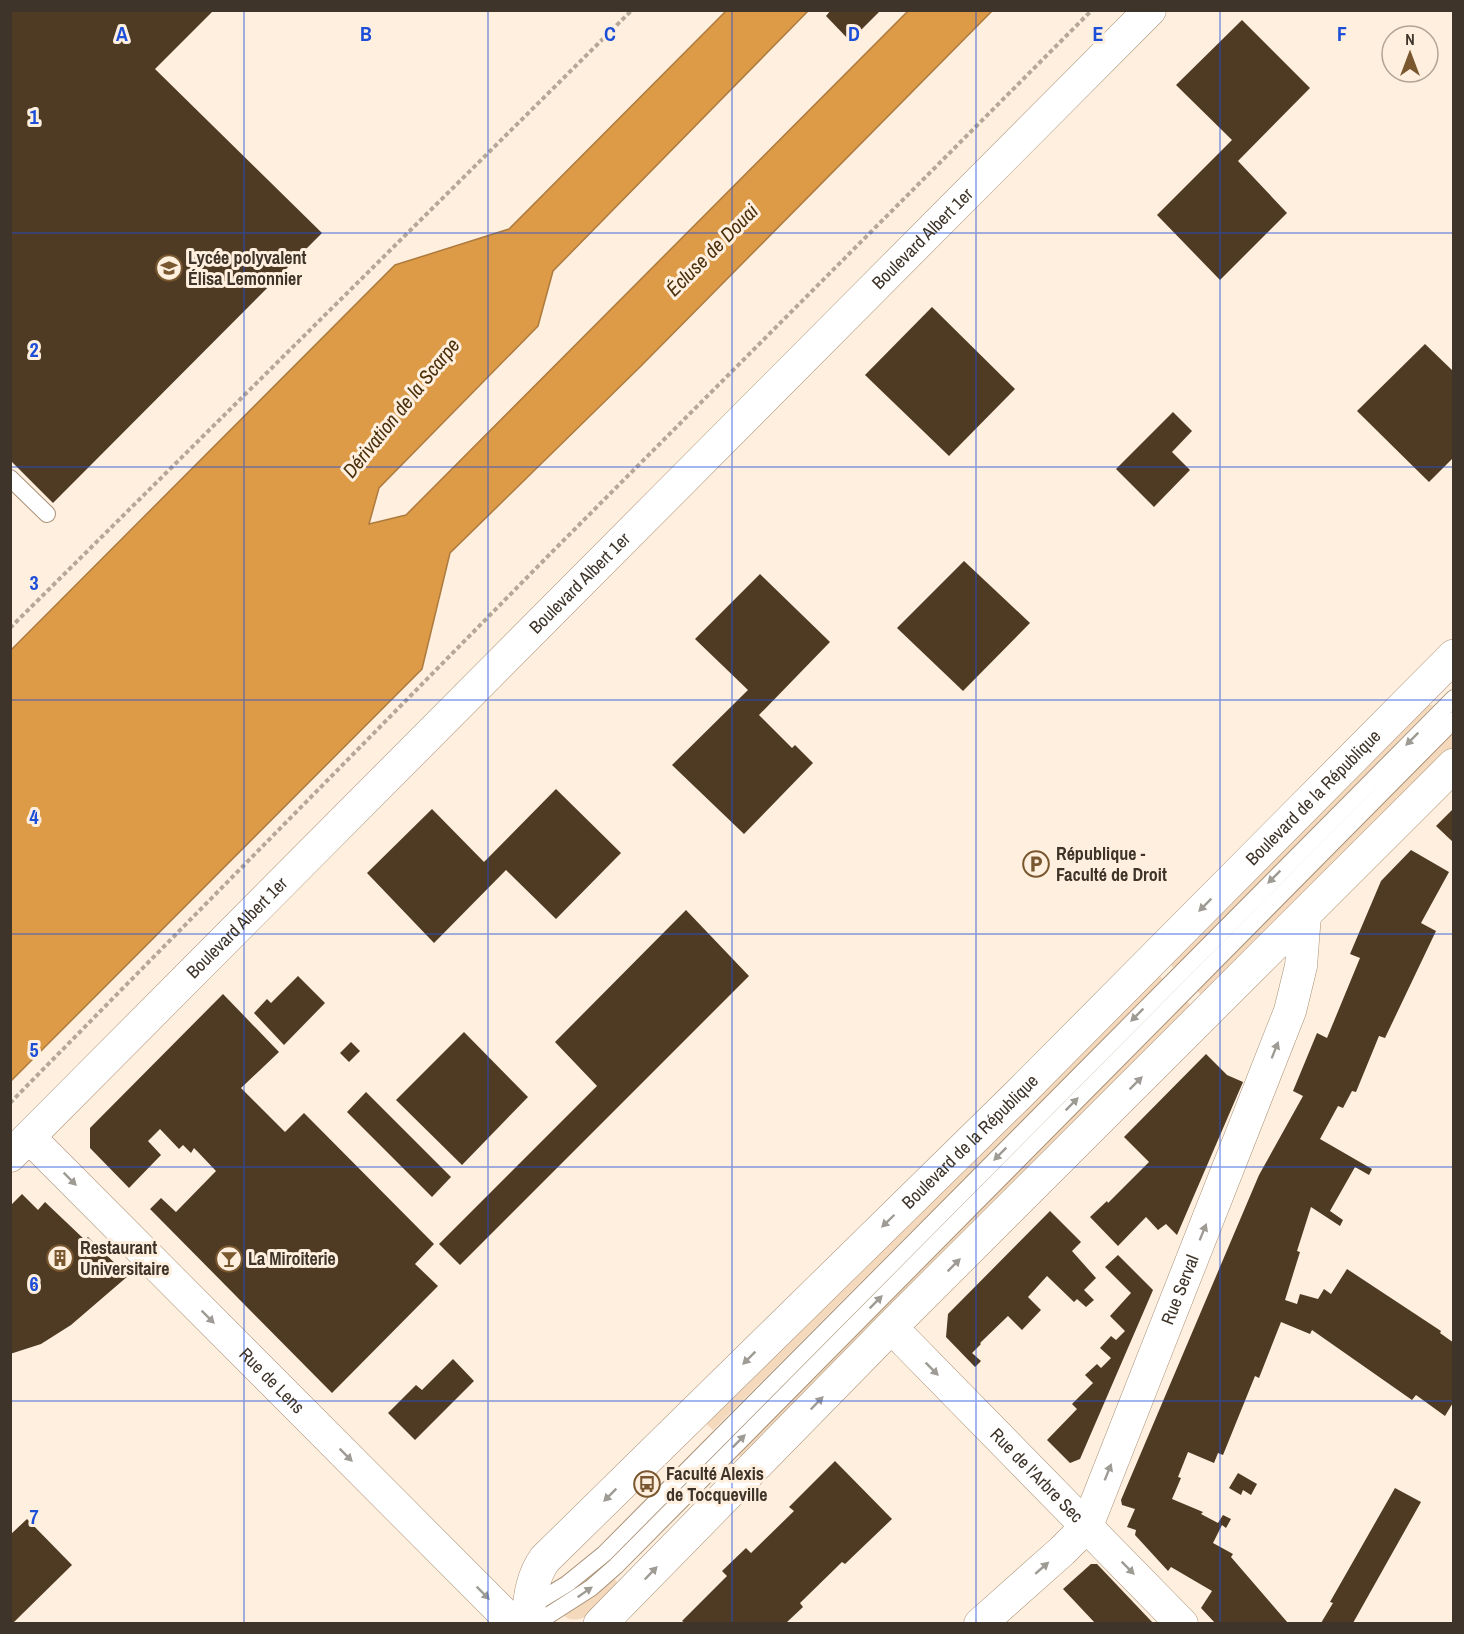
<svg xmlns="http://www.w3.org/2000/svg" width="1464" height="1634" viewBox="0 0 1464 1634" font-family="'Archivo Narrow',sans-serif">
<rect width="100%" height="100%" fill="#ffefdf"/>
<!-- green -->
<g fill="#f5d9bc">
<polygon points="1424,705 1434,705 1174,968 1164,959"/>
<polygon points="1453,732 1453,753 1207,1000 1196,990"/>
<polygon points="1152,968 1163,979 713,1430 701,1419"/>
<polygon points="1186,1001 1195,1009 747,1463 736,1453"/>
<path d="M613 1578 624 1588C610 1599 582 1630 564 1616L583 1603Z"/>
</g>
<!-- water -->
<polygon fill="#dd9a47" stroke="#ad7b3e" stroke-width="1.5" points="726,11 808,11 553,271 538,326 379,488 369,524 406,515 908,11 992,11 641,366 450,553 422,669 11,1081 11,650 395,265 509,229"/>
<!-- building -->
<g fill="#4f3b23">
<polygon points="10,10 214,10 155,69 322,233 53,503 10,460"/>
<polygon points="831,10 881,10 850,41 826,16"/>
<polygon points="1242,20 1310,88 1238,161 1287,213 1220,280 1157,215 1232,140 1176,85"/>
<polygon points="932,307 1015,389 949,456 865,375"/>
<polygon points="1425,344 1454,372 1454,457 1429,482 1357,411"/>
<polygon points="1173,412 1192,431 1172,452 1190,470 1154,507 1116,469"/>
<polygon points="964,561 1030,623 963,691 897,628"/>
<polygon points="760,574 830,642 759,715 792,748 795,745 813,763 744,834 672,765 748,690 695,639"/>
<polygon points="556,789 621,853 556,919 506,870 434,943 367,873 432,809 484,862"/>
<polygon points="1454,808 1454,843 1436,826"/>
<polygon points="1411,850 1449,872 1421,923 1436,931 1385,1038 1379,1036 1356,1092 1352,1091 1343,1108 1338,1106 1320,1139 1372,1169 1369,1175 1355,1167 1330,1211 1343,1220 1340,1226 1311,1207 1297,1251 1300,1252 1285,1300 1297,1304 1300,1294 1318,1299 1324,1289 1331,1294 1347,1269 1441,1331 1440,1333 1454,1343 1454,1401 1445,1416 1416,1395 1412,1400 1312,1330 1310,1334 1281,1322 1259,1378 1255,1376 1223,1455 1218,1453 1214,1463 1188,1452 1178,1477 1181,1478 1172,1499 1203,1512 1201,1514 1218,1523 1223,1515 1231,1519 1226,1528 1222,1525 1213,1543 1233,1554 1231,1557 1288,1623 1215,1623 1201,1608 1212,1591 1171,1567 1168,1571 1135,1535 1136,1530 1127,1527 1135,1509 1122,1505 1121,1500 1259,1175 1303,1096 1293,1091 1317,1033 1327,1038 1360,958 1350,954 1381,881"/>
<polygon points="686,910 749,976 460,1265 439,1244 597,1086 555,1042"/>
<polygon points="298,976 325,1003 284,1045 254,1013 267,999 271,1003"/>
<polygon points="223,994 279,1052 241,1088 285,1132 304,1113 434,1244 415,1264 438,1286 332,1393 150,1209 161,1198 176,1212 216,1171 197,1151 194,1148 191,1153 183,1145 179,1149 160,1129 148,1141 161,1155 129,1188 90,1148 90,1128"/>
<polygon points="464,1032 528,1097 462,1165 396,1100"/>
<polygon points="351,1042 360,1051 349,1062 340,1053"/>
<polygon points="1206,1054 1227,1075 1243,1082 1177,1235 1166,1224 1158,1230 1146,1217 1118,1246 1090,1217 1107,1201 1108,1203 1149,1162 1124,1137"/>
<polygon points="366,1092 451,1177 432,1197 347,1112"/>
<polygon points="22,1194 38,1210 45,1202 85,1240 88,1237 128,1276 71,1325 41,1344 10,1354 10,1206"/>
<polygon points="1050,1211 1081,1242 1072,1251 1096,1278 1084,1290 1094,1300 1086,1307 1077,1299 1074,1302 1047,1276 1028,1297 1041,1310 1022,1330 1008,1316 980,1343 981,1344 972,1353 981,1361 975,1367 946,1337 948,1314"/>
<polygon points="1118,1255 1153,1290 1080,1459 1070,1463 1047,1440 1077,1409 1072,1404 1093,1383 1085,1375 1097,1364 1101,1368 1111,1358 1100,1348 1111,1336 1116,1340 1125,1331 1110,1316 1131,1293 1105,1267"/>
<polygon points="453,1359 474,1381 415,1440 388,1413 416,1385 422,1390"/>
<polygon points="835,1461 892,1519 845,1564 842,1562 800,1603 803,1607 786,1623 685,1623 682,1621 727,1576 722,1571 746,1548 751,1553 794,1511 789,1507"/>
<polygon points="1238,1473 1257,1484 1251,1495 1243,1490 1241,1495 1229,1488"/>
<polygon points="1395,1488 1421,1502 1353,1623 1321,1623 1333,1603 1330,1602"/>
<polygon points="27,1519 72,1565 13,1623 10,1623 10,1535"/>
<polygon points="1091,1564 1097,1564 1153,1623 1095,1623 1063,1589"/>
</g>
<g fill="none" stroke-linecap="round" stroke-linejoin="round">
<!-- service casing -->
<g stroke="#a89177" stroke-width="18">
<g id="service">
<polyline points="10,478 47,514"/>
<polyline points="529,1607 567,1584 604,1554 1454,698"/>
<polyline points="535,1624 591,1588 616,1566 1454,720"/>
</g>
</g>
<!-- minor casing -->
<g stroke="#a89177" stroke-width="33">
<g id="minor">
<path id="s1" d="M29 1137 514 1624"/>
<path id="s2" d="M10 1156 1150 10"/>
<path id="s3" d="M891 1327 1182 1624"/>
<path id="s4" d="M980 1624 1062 1551 1087 1526 1290 1011 1301 966 1305 915"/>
</g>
</g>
<!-- secondary casing -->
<g stroke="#a89177" stroke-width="34">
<g id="secondary">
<path id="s5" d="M527 1624C530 1600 531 1578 545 1559L1018 1095 1454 656"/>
<polyline points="600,1624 891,1327 1454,765"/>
</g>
</g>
<!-- path -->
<g stroke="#b5a799" stroke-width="4" stroke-dasharray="4.5 3" stroke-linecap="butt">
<polyline points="10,628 632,10"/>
<polyline points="10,1103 552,552 1092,10"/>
</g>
<!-- service -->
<use href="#service" stroke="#fff" stroke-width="16"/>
<!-- minor -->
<use href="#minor" stroke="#fff" stroke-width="32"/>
<!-- secondary -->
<use href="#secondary" stroke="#fff" stroke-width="33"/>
</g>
<!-- one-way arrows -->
<defs><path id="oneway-solid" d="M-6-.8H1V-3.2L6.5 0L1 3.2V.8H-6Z" transform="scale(1.5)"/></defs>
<g fill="#9e9a94">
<use href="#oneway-solid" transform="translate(1412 739) rotate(135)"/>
<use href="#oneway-solid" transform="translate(1274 877) rotate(135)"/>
<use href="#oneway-solid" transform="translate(1205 905) rotate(135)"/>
<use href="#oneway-solid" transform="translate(1137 1015) rotate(135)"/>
<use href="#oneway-solid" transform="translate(1275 1050) rotate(-68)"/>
<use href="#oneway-solid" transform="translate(1136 1083) rotate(-45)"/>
<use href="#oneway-solid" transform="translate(1072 1104) rotate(-45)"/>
<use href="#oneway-solid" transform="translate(1000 1154) rotate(135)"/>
<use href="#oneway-solid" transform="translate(70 1179) rotate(45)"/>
<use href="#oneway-solid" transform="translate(888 1221) rotate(136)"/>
<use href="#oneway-solid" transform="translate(1203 1232) rotate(-68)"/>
<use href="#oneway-solid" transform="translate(954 1265) rotate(-45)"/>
<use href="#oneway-solid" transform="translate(876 1302) rotate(-45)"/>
<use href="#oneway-solid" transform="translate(208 1317) rotate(45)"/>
<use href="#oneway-solid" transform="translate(749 1358) rotate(135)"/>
<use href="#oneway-solid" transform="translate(932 1369) rotate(45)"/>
<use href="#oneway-solid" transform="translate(817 1403) rotate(-46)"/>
<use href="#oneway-solid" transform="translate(739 1441) rotate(-45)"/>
<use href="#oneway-solid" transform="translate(346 1455) rotate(45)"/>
<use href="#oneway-solid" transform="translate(1108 1472) rotate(-68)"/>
<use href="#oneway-solid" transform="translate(610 1495) rotate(135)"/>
<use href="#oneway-solid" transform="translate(1042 1568) rotate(-41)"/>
<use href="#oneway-solid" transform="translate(1128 1568) rotate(45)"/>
<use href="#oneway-solid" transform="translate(651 1573) rotate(-46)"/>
<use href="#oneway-solid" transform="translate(585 1592) rotate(-35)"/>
<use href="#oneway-solid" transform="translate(483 1593) rotate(45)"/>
</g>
<!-- grid -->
<path fill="none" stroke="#1d4ed8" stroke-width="1.5" stroke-opacity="0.55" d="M244 10V1624M488 10V1624M732 10V1624M976 10V1624M1220 10V1624M10 233H1454M10 467H1454M10 700H1454M10 934H1454M10 1167H1454M10 1401H1454"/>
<!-- icons -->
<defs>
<g id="school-ring" transform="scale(1.35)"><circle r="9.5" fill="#ffefdf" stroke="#79572f" stroke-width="1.5"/><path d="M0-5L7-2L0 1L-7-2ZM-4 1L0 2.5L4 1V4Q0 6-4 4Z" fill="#79572f"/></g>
<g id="parking-ring" transform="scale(1.35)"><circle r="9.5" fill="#ffefdf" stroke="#79572f" stroke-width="1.5"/><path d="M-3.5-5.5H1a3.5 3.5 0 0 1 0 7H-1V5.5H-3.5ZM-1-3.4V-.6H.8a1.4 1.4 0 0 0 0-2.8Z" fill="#79572f"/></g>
<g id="building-ring" transform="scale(1.35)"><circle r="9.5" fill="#ffefdf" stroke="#79572f" stroke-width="1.5"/><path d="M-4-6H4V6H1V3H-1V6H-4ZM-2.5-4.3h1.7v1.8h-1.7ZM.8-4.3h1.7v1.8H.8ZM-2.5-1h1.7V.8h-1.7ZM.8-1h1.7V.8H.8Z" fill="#79572f"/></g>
<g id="bar-ring" transform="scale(1.35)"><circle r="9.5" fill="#ffefdf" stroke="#79572f" stroke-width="1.5"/><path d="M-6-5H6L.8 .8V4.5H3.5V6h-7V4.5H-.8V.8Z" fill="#79572f"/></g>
<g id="bus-ring" transform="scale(1.35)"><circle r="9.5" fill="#ffefdf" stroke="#79572f" stroke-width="1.5"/><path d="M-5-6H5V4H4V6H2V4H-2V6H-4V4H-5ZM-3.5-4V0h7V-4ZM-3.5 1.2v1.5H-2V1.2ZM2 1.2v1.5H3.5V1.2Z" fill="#79572f"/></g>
</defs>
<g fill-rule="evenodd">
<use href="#school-ring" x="169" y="268"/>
<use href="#parking-ring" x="1036" y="864"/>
<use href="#building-ring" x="60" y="1258"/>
<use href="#bar-ring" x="229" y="1259"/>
<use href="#bus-ring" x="647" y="1484"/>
</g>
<g text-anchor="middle" stroke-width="6" stroke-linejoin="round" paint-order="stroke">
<!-- street labels -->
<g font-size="18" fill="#3e3429" stroke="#ffefdf">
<text dy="6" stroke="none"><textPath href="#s2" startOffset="1294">Boulevard Albert 1er</textPath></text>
<text dy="6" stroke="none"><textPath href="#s2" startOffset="808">Boulevard Albert 1er</textPath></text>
<text dy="6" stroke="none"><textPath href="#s5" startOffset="1150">Boulevard de la République</textPath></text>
<text dy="6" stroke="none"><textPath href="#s2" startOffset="322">Boulevard Albert 1er</textPath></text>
<text dy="6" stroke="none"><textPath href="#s5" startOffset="664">Boulevard de la République</textPath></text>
<text dy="6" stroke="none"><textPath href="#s4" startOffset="399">Rue Serval</textPath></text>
<text dy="6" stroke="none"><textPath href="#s1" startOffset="344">Rue de Lens</textPath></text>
<text dy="6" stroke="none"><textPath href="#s3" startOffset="208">Rue de l'Arbre Sec</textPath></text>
</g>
<!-- poi labels -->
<g font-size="18" font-weight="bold" fill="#3e3429" stroke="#ffefdf" text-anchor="start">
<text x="188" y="264">Lycée polyvalent<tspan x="188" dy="21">Élisa Lemonnier</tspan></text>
<text x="1056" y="860">République -<tspan x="1056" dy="21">Faculté de Droit</tspan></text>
<text x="80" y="1254">Restaurant<tspan x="80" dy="21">Universitaire</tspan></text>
<text x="248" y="1265">La Miroiterie</text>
<text x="666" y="1480">Faculté Alexis<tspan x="666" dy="21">de Tocqueville</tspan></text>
</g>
<!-- water labels -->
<g font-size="20" font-style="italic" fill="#4b300c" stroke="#ffefdf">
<text transform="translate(712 250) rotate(-45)" y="7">Écluse de Douai</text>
<text transform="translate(401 408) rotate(-51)" y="7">Dérivation de la Scarpe</text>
</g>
</g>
<g font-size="20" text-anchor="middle" font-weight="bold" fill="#1d4ed8" stroke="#ffefdf" stroke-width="6" stroke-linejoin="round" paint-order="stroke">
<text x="122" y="41">A</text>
<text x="366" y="41">B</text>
<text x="610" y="41">C</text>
<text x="854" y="41">D</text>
<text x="1098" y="41">E</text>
<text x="1342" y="41">F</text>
<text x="34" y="124">1</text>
<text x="34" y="357">2</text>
<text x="34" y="590">3</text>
<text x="34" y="824">4</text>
<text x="34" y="1057">5</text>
<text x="34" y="1291">6</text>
<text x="34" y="1524">7</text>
</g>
<!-- border -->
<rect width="1464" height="1634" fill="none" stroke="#3e3429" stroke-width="24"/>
<!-- north arrow -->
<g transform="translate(1410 54)"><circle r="28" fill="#ffefdf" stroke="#b2a496" stroke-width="1.5"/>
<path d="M0-4.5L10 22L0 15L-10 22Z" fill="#79572f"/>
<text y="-9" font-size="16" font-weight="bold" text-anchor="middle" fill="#3e3429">N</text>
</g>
</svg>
